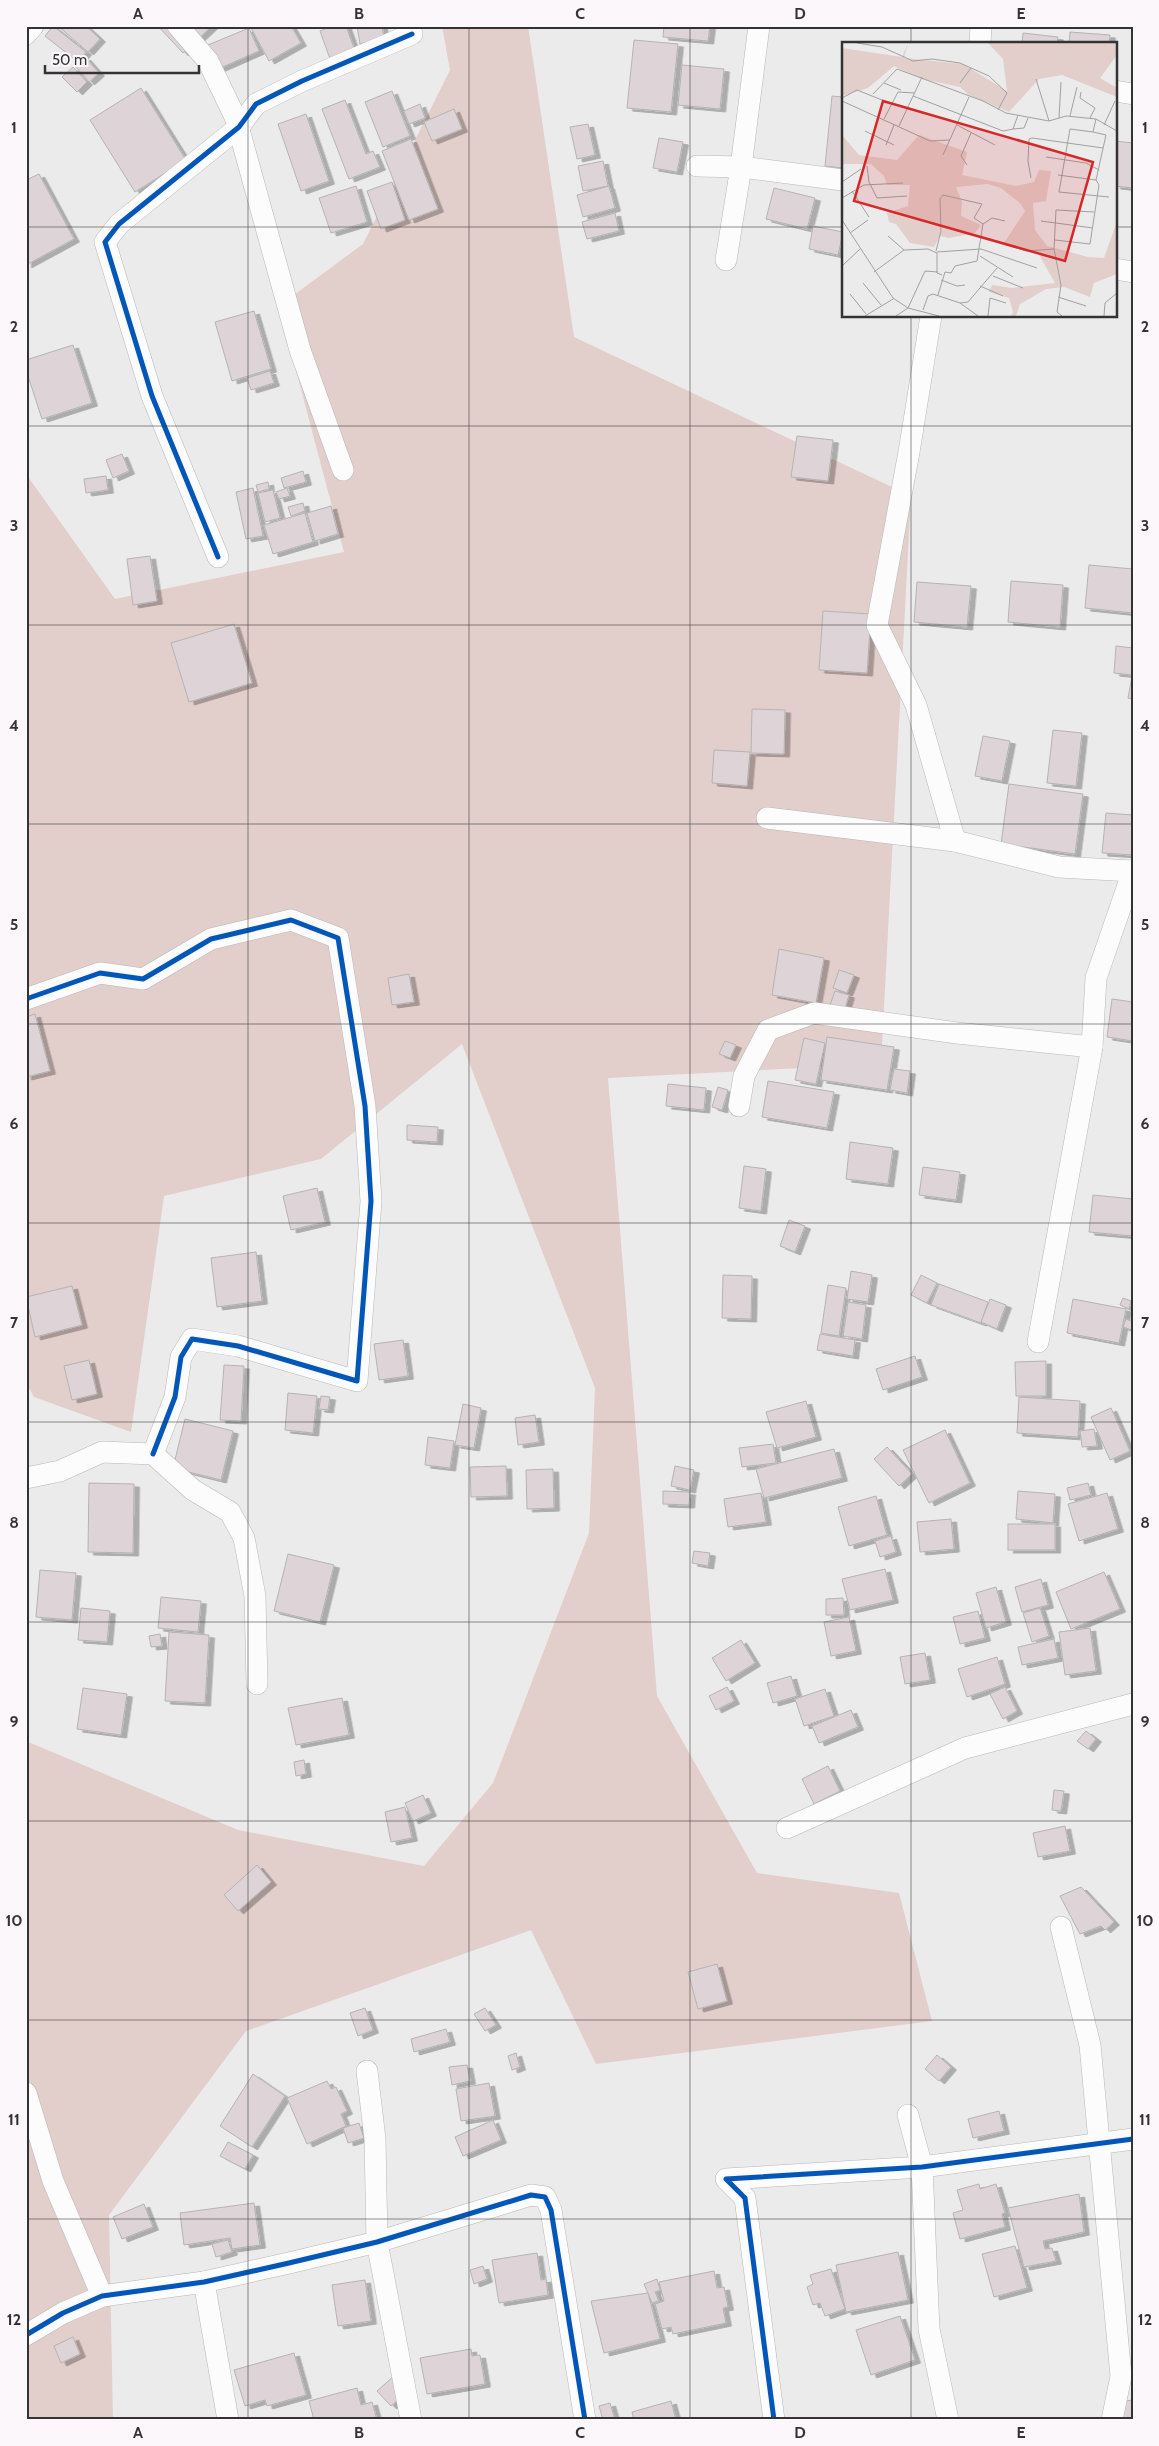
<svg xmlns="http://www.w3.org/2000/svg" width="1159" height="2446" viewBox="0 0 1159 2446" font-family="Cabin,sans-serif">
<defs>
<filter id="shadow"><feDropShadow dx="5.5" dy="3" stdDeviation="0" flood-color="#0004"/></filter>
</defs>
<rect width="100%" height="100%" fill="#ecebec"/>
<!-- green -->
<polygon fill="#e2ceca" points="442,26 528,26 574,337 911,496 881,1064 608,1078 657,1696 757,1873 899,1893 932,2021 596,2064 531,1930 246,2031 109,2215 113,2420 26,2420 26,1741 238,1830 424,1866 493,1783 589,1533 595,1388 462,1044 321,1159 164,1196 131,1432 34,1397 26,1382 26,474 115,599 344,552 279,306 363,244 450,70"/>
<!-- building -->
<g fill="#ded4d7" stroke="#b4b3b4" filter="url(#shadow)">
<polygon points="53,26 86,52 78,62 45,36"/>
<polygon points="58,26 86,26 100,39 88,52"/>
<polygon points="158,26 212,26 183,53"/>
<polygon points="250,26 291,26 301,43 269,61"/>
<polygon points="333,26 346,26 359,62 334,70 320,31"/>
<polygon points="357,26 382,26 384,39 360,44"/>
<polygon points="664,26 710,26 708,41 663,37"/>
<polygon points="249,28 259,51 218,69 208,45"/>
<polygon points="1070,32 1110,35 1109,44 1069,44"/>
<polygon points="1023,33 1058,37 1057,44 1022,44"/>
<polygon points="634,40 678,44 671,112 627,108"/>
<polygon points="85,57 99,73 89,82 75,66"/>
<polygon points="682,65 724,69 720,109 678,105"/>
<polygon points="73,67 87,82 77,92 62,77"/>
<polygon points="141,88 186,160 135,192 90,120"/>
<polygon points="392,91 410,136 383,147 365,102"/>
<polygon points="832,96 843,97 843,168 825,166"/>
<polygon points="345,100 366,154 373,151 380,167 349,179 322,109"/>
<polygon points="420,104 425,118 409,124 404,111"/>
<polygon points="454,109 462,129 432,141 424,122"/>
<polygon points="306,114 329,181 301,191 278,124"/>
<polygon points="588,124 595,155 577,159 570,127"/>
<polygon points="659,138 683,142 677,172 653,168"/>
<polygon points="411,139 438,209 409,220 382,151"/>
<polygon points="1115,141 1133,143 1133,188 1115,186"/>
<polygon points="603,161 608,186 583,191 578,166"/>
<polygon points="39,174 74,239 26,265 26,180"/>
<polygon points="392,182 405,220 381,229 367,191"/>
<polygon points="356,186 367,222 331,233 319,198"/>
<polygon points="609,186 615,208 583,217 577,195"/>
<polygon points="774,188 815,198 807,229 766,219"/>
<polygon points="615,213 619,231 587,239 582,222"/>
<polygon points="813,226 843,232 838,255 809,249"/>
<polygon points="254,311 271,369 232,381 215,322"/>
<polygon points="73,345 92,403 42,419 26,370 26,360"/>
<polygon points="270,371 274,383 251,390 247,378"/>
<polygon points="797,436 833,440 828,481 791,477"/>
<polygon points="122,454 129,471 113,478 106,460"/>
<polygon points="303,471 306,482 284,488 281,478"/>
<polygon points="106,476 108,490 86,493 84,479"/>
<polygon points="268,482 269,489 258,492 256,485"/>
<polygon points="253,488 263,536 246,539 236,492"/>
<polygon points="287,488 290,496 279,499 276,492"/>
<polygon points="273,490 280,518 265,522 258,493"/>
<polygon points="303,503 305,511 291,516 288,507"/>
<polygon points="331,506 338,534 315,541 307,513"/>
<polygon points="305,513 313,542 273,554 264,525"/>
<polygon points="150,556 157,601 133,605 127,559"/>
<polygon points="1089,565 1133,569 1133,613 1085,608"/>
<polygon points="1011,581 1063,585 1060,627 1008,622"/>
<polygon points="917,582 971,586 967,627 914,622"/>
<polygon points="823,611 871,614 867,673 819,670"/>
<polygon points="234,624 252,683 189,702 171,643"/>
<polygon points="1116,646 1133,648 1132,675 1114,673"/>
<polygon points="1133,671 1133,699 1128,698"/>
<polygon points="752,709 785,710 784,754 751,753"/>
<polygon points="1053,730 1082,733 1076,786 1047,783"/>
<polygon points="983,736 1010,741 1002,781 975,776"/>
<polygon points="714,750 750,752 747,786 712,783"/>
<polygon points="1009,784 1083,794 1075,854 1001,844"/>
<polygon points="1106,813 1133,815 1133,855 1102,853"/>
<polygon points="779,949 824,958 816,1003 772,995"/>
<polygon points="839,970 854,975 847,993 833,988"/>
<polygon points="409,974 414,1002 392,1005 388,978"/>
<polygon points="835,991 849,995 844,1012 829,1008"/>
<polygon points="1112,999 1133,1002 1133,1041 1107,1037"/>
<polygon points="35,1014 50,1071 26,1077 26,1017"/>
<polygon points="827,1037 894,1047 887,1090 821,1080"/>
<polygon points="804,1038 825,1043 816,1084 795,1080"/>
<polygon points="725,1041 736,1045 730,1058 719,1054"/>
<polygon points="894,1069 910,1071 907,1093 890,1090"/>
<polygon points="768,1081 834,1092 827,1128 762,1117"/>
<polygon points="668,1084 706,1088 704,1110 666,1106"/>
<polygon points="718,1087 728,1090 722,1110 712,1107"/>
<polygon points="407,1125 438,1127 437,1142 407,1140"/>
<polygon points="850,1142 893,1148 888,1184 846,1179"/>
<polygon points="744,1166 766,1169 761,1211 739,1208"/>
<polygon points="923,1167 960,1172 956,1200 919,1195"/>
<polygon points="317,1188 325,1222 291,1230 283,1196"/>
<polygon points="1093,1195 1133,1199 1133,1236 1089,1232"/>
<polygon points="789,1220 805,1226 795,1252 780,1246"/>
<polygon points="256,1252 262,1301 217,1307 211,1258"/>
<polygon points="851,1271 872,1275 868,1302 847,1299"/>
<polygon points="723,1275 752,1276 751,1319 722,1318"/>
<polygon points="921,1275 937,1283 927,1303 911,1295"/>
<polygon points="939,1284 988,1302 981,1323 931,1305"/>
<polygon points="828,1285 846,1288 839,1336 821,1333"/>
<polygon points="72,1286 82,1325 35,1337 26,1297"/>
<polygon points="1123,1298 1131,1301 1129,1309 1120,1305"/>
<polygon points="990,1299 1006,1305 997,1329 981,1322"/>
<polygon points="1073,1299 1126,1309 1119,1343 1067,1333"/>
<polygon points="848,1302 866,1305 862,1339 843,1336"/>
<polygon points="1126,1319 1133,1322 1132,1330 1123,1327"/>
<polygon points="820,1334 855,1340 853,1356 817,1350"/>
<polygon points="403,1340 408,1376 379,1380 374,1344"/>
<polygon points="915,1356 922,1377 883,1390 876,1369"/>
<polygon points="89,1360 97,1394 72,1400 64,1366"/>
<polygon points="1046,1361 1046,1396 1016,1396 1015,1362"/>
<polygon points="224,1365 244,1366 241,1421 220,1420"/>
<polygon points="288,1393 317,1396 313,1433 285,1430"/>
<polygon points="321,1396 330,1397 328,1410 319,1409"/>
<polygon points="1019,1397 1080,1401 1078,1437 1017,1433"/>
<polygon points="806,1401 816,1437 777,1448 766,1412"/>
<polygon points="463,1404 481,1408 474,1448 455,1445"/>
<polygon points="1111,1408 1130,1451 1110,1460 1091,1417"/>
<polygon points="535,1415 539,1442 518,1445 515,1418"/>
<polygon points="185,1419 233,1431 221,1480 173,1468"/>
<polygon points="1094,1429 1097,1446 1082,1447 1080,1431"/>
<polygon points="945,1430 970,1483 929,1503 903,1450"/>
<polygon points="428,1437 454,1441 450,1468 425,1465"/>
<polygon points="773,1444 776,1463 742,1467 739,1448"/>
<polygon points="887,1447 912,1474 899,1486 874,1459"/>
<polygon points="834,1449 842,1478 764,1498 756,1469"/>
<polygon points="506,1466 507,1496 471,1497 470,1467"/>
<polygon points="675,1466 694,1470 690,1490 671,1486"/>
<polygon points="553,1469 554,1508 527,1509 526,1470"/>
<polygon points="89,1483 134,1484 133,1553 88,1552"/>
<polygon points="1088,1483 1091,1495 1070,1500 1067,1488"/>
<polygon points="663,1491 690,1492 689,1505 663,1504"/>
<polygon points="1018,1491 1055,1494 1053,1523 1016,1519"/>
<polygon points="761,1493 766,1522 728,1527 724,1499"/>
<polygon points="1107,1493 1118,1529 1079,1541 1068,1504"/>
<polygon points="876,1496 887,1535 849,1546 838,1507"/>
<polygon points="951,1519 954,1549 920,1552 917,1522"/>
<rect x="1008" y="1524" width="47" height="26"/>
<polygon points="891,1536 896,1552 880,1557 875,1541"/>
<polygon points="694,1551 710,1553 708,1566 692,1563"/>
<polygon points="288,1554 334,1565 320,1622 274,1611"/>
<polygon points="885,1569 893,1600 850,1610 842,1579"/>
<polygon points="40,1570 76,1573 72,1620 36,1617"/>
<polygon points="1104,1572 1120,1609 1071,1629 1056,1592"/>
<polygon points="1041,1579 1048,1605 1022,1612 1015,1587"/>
<polygon points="996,1587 1006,1622 986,1628 976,1593"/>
<polygon points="161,1597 201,1601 198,1632 158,1628"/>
<polygon points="843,1598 844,1615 826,1615 826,1599"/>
<polygon points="81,1608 110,1611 107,1642 78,1640"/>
<polygon points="1040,1608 1049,1636 1032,1642 1023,1613"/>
<polygon points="978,1611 985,1638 960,1644 953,1617"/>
<polygon points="849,1617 856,1651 831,1656 824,1622"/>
<polygon points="1090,1628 1096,1671 1065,1675 1059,1632"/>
<polygon points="169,1632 209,1635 205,1703 165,1701"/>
<polygon points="160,1634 162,1646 151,1647 149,1636"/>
<polygon points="1054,1639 1058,1658 1022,1665 1018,1647"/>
<polygon points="741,1640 755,1663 726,1681 712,1658"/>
<polygon points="925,1653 930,1680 905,1684 900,1657"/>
<polygon points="997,1657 1005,1684 967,1697 958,1669"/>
<polygon points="791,1676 797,1696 773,1703 767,1683"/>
<polygon points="727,1687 734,1701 716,1710 709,1696"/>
<polygon points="1005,1687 1017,1711 1003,1719 990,1694"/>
<polygon points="83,1688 127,1694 121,1735 77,1729"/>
<polygon points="825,1689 834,1716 804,1726 795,1699"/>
<polygon points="342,1698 349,1735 296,1745 288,1708"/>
<polygon points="851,1710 858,1727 819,1743 812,1726"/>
<polygon points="1086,1731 1096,1739 1088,1749 1077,1741"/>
<polygon points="304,1760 306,1774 296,1776 294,1762"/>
<polygon points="828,1766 840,1791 814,1804 802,1779"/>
<polygon points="1054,1790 1064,1791 1061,1811 1052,1810"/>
<polygon points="423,1795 431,1813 413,1821 405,1803"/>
<polygon points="405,1807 412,1838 391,1842 385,1812"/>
<polygon points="1065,1826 1070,1851 1038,1857 1033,1833"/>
<polygon points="257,1865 271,1882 238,1911 224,1895"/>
<polygon points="1081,1887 1114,1922 1105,1930 1101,1926 1080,1934 1060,1896"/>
<polygon points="717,1964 727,2001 698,2009 688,1972"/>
<polygon points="365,2008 373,2030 358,2036 350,2013"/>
<polygon points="485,2008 496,2025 485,2031 474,2014"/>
<polygon points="446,2029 450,2042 414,2052 411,2039"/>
<polygon points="516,2053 520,2067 512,2070 508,2056"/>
<polygon points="937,2055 951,2067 939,2081 925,2069"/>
<polygon points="467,2065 470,2081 452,2085 449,2067"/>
<polygon points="253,2074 285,2096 252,2147 220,2126"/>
<polygon points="327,2081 331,2089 336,2087 347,2111 341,2114 346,2126 307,2144 287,2098"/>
<polygon points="489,2083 495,2116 461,2121 456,2089"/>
<polygon points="999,2111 1004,2131 973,2138 968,2119"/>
<polygon points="493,2120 501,2140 463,2156 455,2137"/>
<polygon points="359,2123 364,2138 348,2143 343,2128"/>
<polygon points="228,2142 253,2155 245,2169 220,2156"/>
<polygon points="979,2184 980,2189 996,2184 1005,2213 1002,2214 1005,2227 960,2239 953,2213 963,2210 957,2190"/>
<polygon points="1079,2194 1084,2232 1043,2241 1045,2249 1052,2248 1056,2261 1024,2267 1008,2208"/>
<polygon points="254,2203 260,2245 232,2249 230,2238 184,2245 180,2213"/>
<polygon points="144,2204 153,2227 122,2239 113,2217"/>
<polygon points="228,2240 232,2252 216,2257 212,2244"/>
<polygon points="1015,2246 1027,2288 994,2297 982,2254"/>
<polygon points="898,2252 908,2300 846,2312 836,2265"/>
<polygon points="537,2253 541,2280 546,2279 548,2295 499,2303 492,2260"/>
<polygon points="483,2266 487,2279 474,2284 470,2270"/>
<polygon points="831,2269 845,2309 825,2316 820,2303 813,2305 807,2287 813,2284 810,2275"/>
<polygon points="714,2271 717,2288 724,2287 728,2307 723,2308 726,2323 673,2334 671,2327 662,2329 655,2304 664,2301 659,2282"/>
<polygon points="657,2279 660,2290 655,2292 659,2301 652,2303 644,2284"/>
<polygon points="365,2280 371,2321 338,2326 332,2285"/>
<polygon points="648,2293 660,2339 604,2353 591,2301"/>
<polygon points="900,2316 915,2360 871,2375 856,2330"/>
<polygon points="73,2337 80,2354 61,2363 54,2346"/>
<polygon points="471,2349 472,2356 480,2355 485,2384 427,2394 420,2358"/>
<polygon points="294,2353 306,2395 267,2406 265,2400 245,2406 234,2370"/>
<polygon points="395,2375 405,2394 391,2406 377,2391"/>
<polygon points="357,2388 361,2405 372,2402 377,2420 314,2420 309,2401"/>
<polygon points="1133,2400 1133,2420 1122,2420 1119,2402"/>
<polygon points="671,2401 676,2420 634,2420 632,2412"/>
<polygon points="610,2403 615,2420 603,2420 599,2406"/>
</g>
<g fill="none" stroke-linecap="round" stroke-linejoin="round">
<!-- minor casing -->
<g stroke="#b8b7b8" stroke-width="22">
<g id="minor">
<polyline points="178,26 208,61 236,119 300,350 343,470"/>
<polyline points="26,34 33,26"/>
<polyline points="980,44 981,26"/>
<polyline points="1115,91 1133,94"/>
<polyline points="697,166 741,167 843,180"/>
<polyline points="726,260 741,167 759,26"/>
<polyline points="1115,269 1133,272"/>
<polyline points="931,316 909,452 877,625 916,705 955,841"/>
<polyline points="218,557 152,396 105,242 119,224 239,127 256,104 302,81 412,34"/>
<polyline points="767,818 955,841 1059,867 1133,871"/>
<polyline points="26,999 100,973 143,979 211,939 291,920 338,938 365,1106 371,1201 357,1381 238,1346 192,1339 181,1357 175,1397 153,1454"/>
<polyline points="739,1106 744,1076 768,1030 814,1013 957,1033 1092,1047"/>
<polyline points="1038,1342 1092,1047 1096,978 1133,871"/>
<polyline points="26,1478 60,1471 102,1452 153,1454 193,1490 230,1512 244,1538 255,1596 257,1684"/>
<polyline points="787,1828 965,1748 1133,1704"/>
<polyline points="1061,1927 1090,2045 1121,2376 1112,2420"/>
<polyline points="367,2071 375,2139 377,2242 411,2420"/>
<polyline points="26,2093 53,2181 102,2296"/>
<polyline points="908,2115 922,2167 929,2329 948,2420"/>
<polyline points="204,2282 228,2420"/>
<polyline points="26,2335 63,2313 102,2296 204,2282 289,2263 377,2242 531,2195 545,2197 551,2210 585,2420"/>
<polyline points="774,2420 745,2198 726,2179 922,2167 1133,2139"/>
</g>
</g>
<!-- minor -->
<use href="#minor" stroke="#fcfcfc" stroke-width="21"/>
<!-- cycleway casing -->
<g stroke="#fbf7fa" stroke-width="8">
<g id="cycleway">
<polyline points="218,557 152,396 105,242 119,224 239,127 256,104 302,81 412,34"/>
<polyline points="26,999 100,973 143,979 211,939 291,920 338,938 365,1106 371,1201 357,1381 238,1346 192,1339 181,1357 175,1397 153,1454"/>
<polyline points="26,2335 63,2313 102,2296 204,2282 289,2263 377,2242 531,2195 545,2197 551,2210 585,2420"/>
<polyline points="774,2420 745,2198 726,2179 922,2167 1133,2139"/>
</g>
</g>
<!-- cycleway -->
<use href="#cycleway" stroke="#0057b8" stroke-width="5"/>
</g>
<!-- grid -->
<path fill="none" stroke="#343334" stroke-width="1" stroke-opacity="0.55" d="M248 26V2420M469 26V2420M690 26V2420M911 26V44M26 227H843M1115 227H1133M911 316V2420M26 426H1133M26 625H1133M26 824H1133M26 1024H1133M26 1223H1133M26 1422H1133M26 1622H1133M26 1821H1133M26 2020H1133M26 2219H1133"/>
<!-- overview -->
<g transform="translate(842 42)">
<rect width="275" height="275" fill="#ecebec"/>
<path d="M66 1 62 16 121 22 165 49 161 17 146 1H275V13L258 36 275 46V55L220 33 197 37 167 70 127 53 118 45 80 37 52 24 26 46 0 54V6L60 15ZM0 93 17 113 55 118 77 93 125 110 120 133 174 144 192 140 197 128 209 129 204 159 191 161 193 188 205 204 246 215 262 216 275 179V232L252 241 248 255 222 245 204 247 178 262 174 274H169L171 270 167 256 147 250 150 243 170 246 213 241 196 211 162 201 183 169 178 161 159 146 146 142 114 145 120 160 119 174 139 183 133 191 107 196 98 194 92 205 68 201 54 182 47 180 45 171 66 164 68 143H45L42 134 29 122H0Z" fill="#e2ceca"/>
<path fill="none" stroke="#a2a1a2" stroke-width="1" d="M15 1 40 5 71 19 90 17 118 21 147 34 165 51 156 68M194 37 207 79M42 41 59 48M118 41 129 26M239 50 238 56 253 66 248 76M31 52 55 27 141 59 164 71 207 79 224 74 254 77 275 89M71 54 161 89 171 87 176 73M0 56 15 48 50 62M0 59 88 99 108 98M228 74 235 45M217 76 219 40M42 77 56 50 73 51M115 83 153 103M262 83 273 59M57 84 80 35M171 87 182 86 186 76M23 89 52 103M251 90 228 87 217 150 267 155M44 103 52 83M101 113 127 55M204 115 244 121 257 128M125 123 119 114 129 91M25 124 27 140 35 156 65 154M216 133 254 138M189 136 186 119 187 97 190 96 261 106M0 140 19 127M10 149 27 175M0 156 22 143 61 141M0 178 51 256 66 266 97 274M199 179 251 186M8 191 26 178M46 194 62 208M140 195 184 209 212 207M213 198 248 202 257 143 254 138 264 93 251 90 254 77M94 209 99 189 98 157 101 153 140 162 132 176 141 182M95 210 139 207 195 226M138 214 171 235M0 224 18 207M32 230 62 208 86 207 95 211V231L100 233M151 234 181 246M99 238 115 244 123 243M21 241 39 263M138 244 161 254M8 252 24 272M96 253 103 230 109 231 113 224 135 219 141 182 150 176 163 179M216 255 244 264M118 261 126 260 155 226M81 268 86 254 91 252 118 261 136 274M23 274 51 257M54 274 66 266 83 229 96 230M146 274 148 256 164 261M220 274 215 270 219 243 212 207 214 168 252 170M262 274 263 261 275 251"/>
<path fill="#d62828" fill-opacity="0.15" stroke="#d62828" stroke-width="2.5" d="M41 59 251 120 223 219 12 159Z"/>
<rect width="275" height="275" fill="none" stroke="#343334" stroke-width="2.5"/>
</g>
<!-- border -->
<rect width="1159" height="2446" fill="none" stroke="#fbf7fa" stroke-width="55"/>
<!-- scale -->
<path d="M45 65v8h154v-8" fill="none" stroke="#343334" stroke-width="2.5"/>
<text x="52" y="65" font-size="15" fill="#343334" stroke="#fbf7fa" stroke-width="4" paint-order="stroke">50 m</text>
<rect x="28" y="28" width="1104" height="2390" fill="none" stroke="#343334" stroke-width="2"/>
<g font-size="16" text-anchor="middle" font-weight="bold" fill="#343334">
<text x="138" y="19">A</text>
<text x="359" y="19">B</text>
<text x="580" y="19">C</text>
<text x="800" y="19">D</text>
<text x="1021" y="19">E</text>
<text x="14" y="133">1</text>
<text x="1145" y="133">1</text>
<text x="14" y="332">2</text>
<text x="1145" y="332">2</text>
<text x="14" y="531">3</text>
<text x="1145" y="531">3</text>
<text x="14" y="731">4</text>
<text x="1145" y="731">4</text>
<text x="14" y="930">5</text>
<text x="1145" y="930">5</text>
<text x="14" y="1129">6</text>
<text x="1145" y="1129">6</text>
<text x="14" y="1328">7</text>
<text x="1145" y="1328">7</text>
<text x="14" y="1528">8</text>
<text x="1145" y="1528">8</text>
<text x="14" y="1727">9</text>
<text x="1145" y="1727">9</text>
<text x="14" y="1926">10</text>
<text x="1145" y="1926">10</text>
<text x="14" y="2125">11</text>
<text x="1145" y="2125">11</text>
<text x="14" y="2325">12</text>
<text x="1145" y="2325">12</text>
<text x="138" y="2438">A</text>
<text x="359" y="2438">B</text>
<text x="580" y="2438">C</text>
<text x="800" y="2438">D</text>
<text x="1021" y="2438">E</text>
</g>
</svg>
